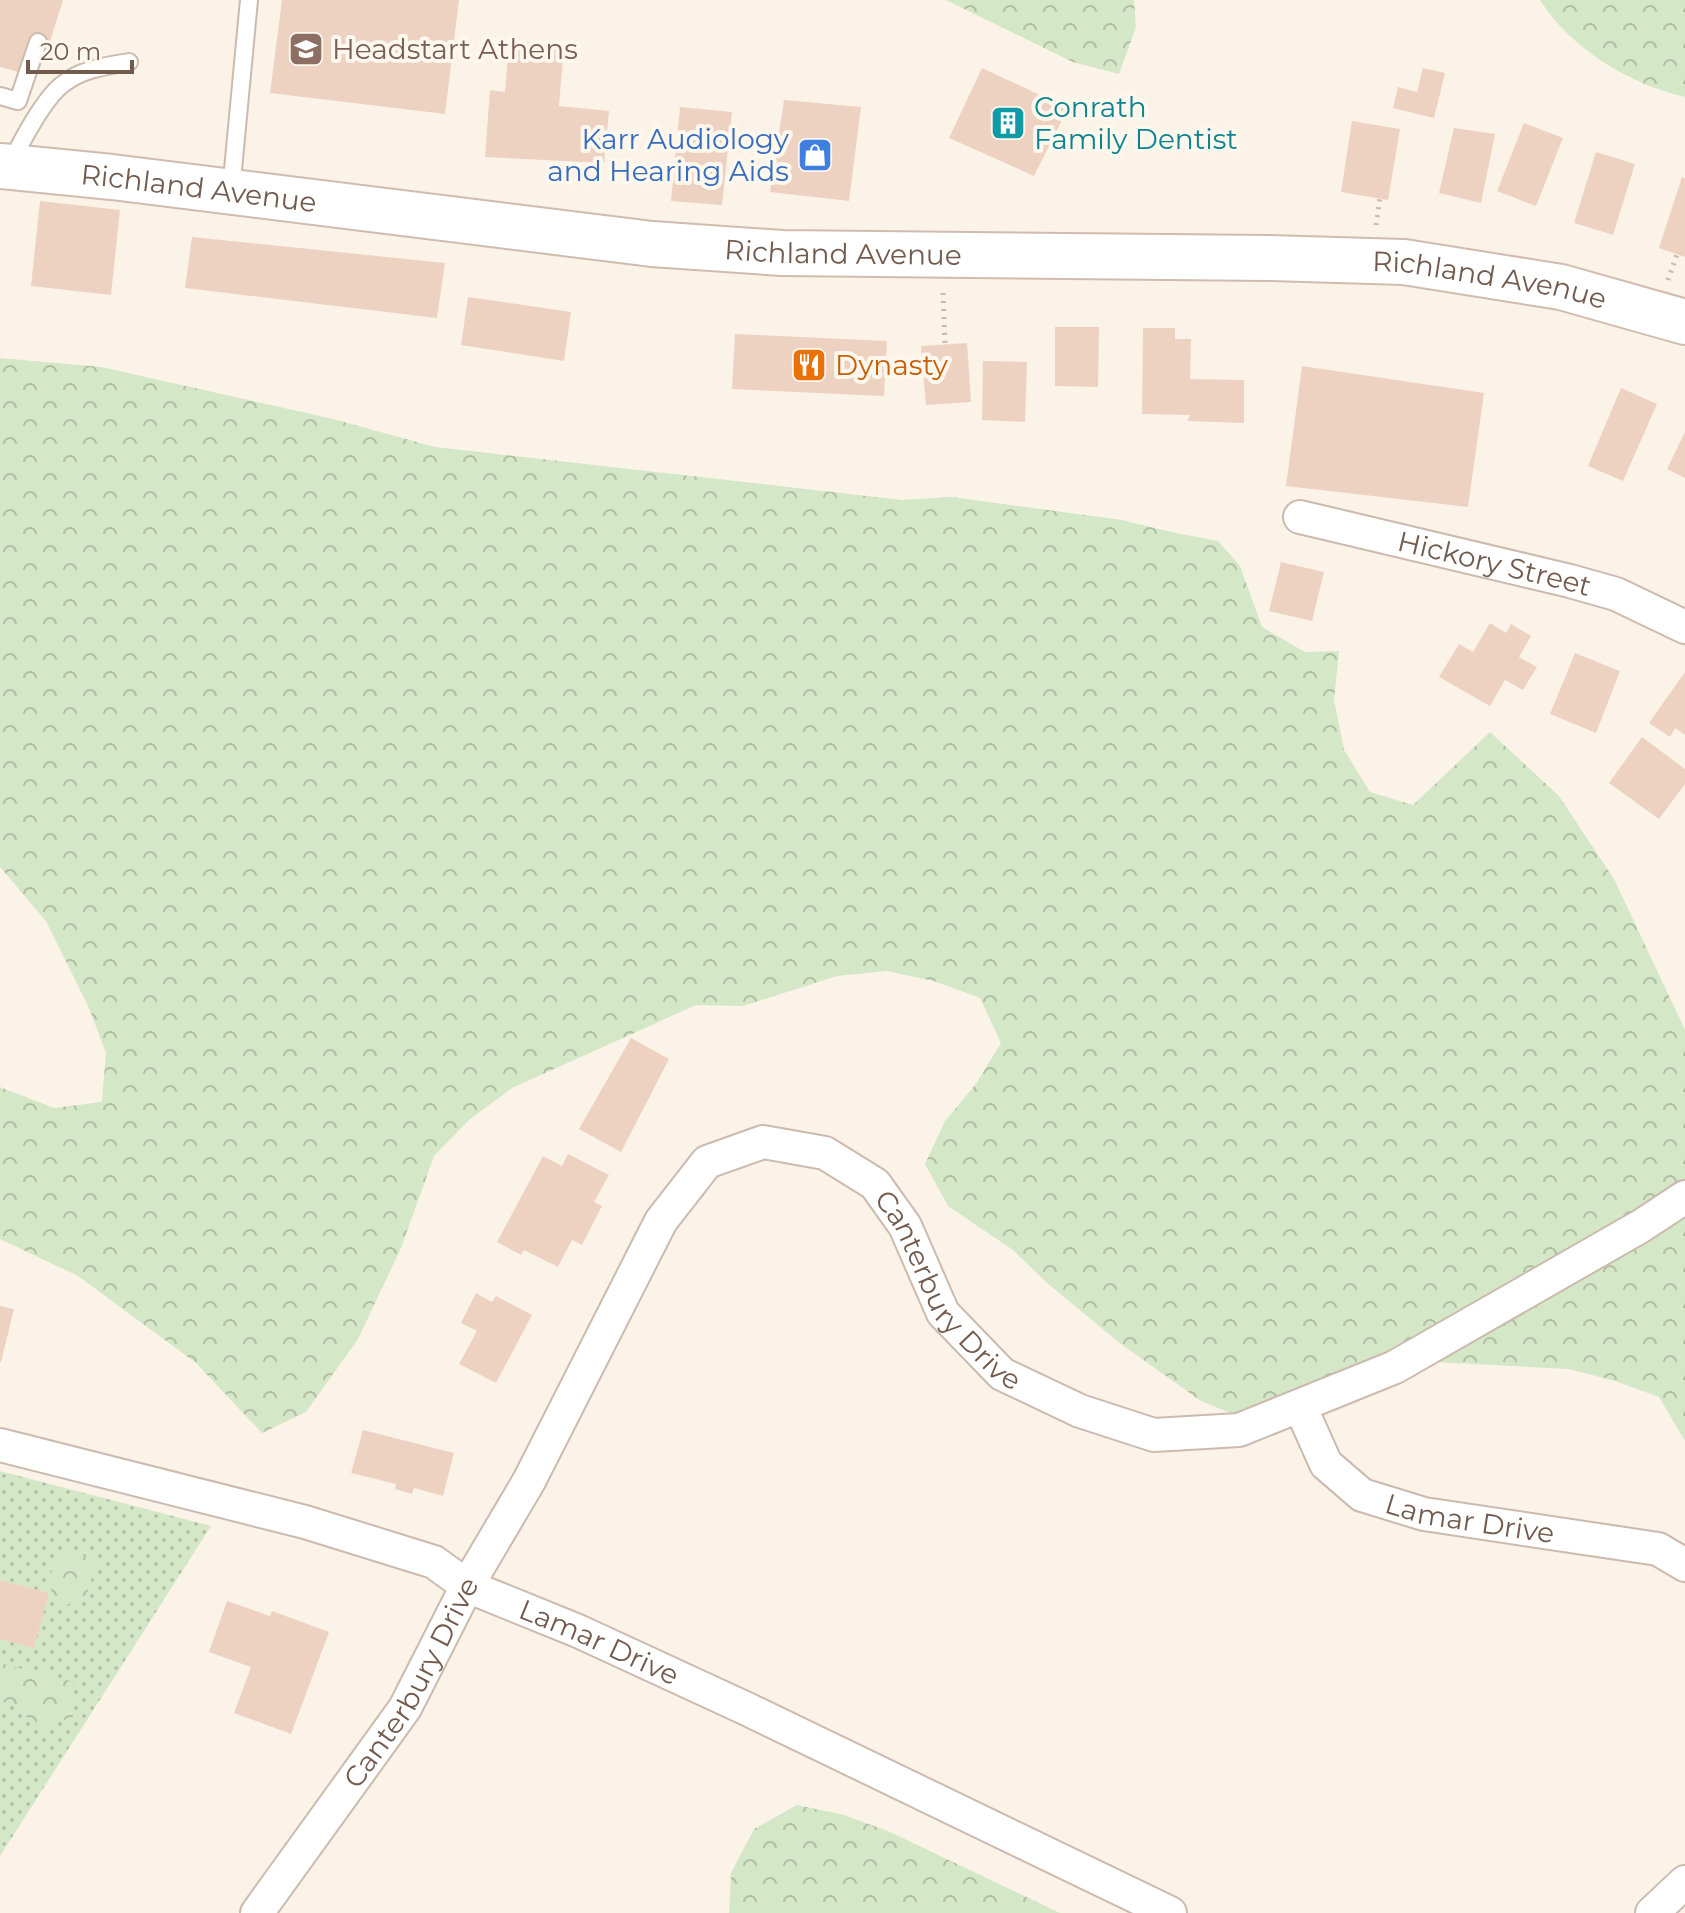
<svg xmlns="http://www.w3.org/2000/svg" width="1685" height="1913" viewBox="0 0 1685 1913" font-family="Montserrat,sans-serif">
<defs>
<pattern id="grass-dots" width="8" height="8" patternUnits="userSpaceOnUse" patternTransform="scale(2)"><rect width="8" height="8" fill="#d4e7c6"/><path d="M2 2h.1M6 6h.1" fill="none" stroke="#b0bea3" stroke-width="1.8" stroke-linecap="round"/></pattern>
<pattern id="forest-crowns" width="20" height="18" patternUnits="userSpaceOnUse" patternTransform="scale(2)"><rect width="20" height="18" fill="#d4e7c6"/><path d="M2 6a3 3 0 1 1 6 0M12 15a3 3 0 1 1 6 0" fill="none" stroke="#b0bea3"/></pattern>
</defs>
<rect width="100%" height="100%" fill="#fbf3e7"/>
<!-- grass -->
<polygon fill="url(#grass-dots)" points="0,1471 211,1526 0,1856"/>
<!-- forest -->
<g fill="url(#forest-crowns)">
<polygon points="946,0 1134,0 1136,27 1119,74 1073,62"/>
<path d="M1540 0H1685V97C1629 84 1571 49 1540 0Z"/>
<polygon points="0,358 101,367 333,419 435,447 902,500 952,497 1122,520 1171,532 1218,541 1240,566 1262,627 1305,652 1339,651 1334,700 1344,750 1370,792 1413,805 1490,732 1559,796 1614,879 1685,1030 1685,1441 1659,1397 1615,1381 1569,1369 1377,1359 1245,1419 1201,1401 1121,1344 1047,1283 1013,1250 948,1206 925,1164 945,1121 976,1084 1001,1043 980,998 934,981 887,971 837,976 743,1006 696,1005 512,1088 470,1119 434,1156 401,1248 358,1339 306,1412 262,1433 196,1363 78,1276 0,1239 0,1087 54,1108 102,1102 106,1053 89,1008 46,921 0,867"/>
<polygon points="66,1544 96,1564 86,1596 60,1608 47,1581"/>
<polygon points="0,1663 74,1682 73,1717 37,1729 15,1704 0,1701"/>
<polygon points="797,1805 844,1815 888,1831 1060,1913 729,1913 731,1873 754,1829"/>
</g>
<!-- building -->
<g fill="#eed2c1">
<polygon points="0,0 63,0 49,45 29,39 18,72 0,67"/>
<polygon points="282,0 459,0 445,114 270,93"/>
<polygon points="509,41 564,45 559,106 609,111 604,163 485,157 490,90 505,92"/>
<polygon points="982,68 1068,108 1034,176 949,138"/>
<polygon points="1423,68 1445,73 1434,118 1393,108 1398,87 1417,92"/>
<polygon points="784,100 861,107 849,201 770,192"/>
<polygon points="680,107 732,112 722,205 671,201"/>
<polygon points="1352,121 1400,129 1388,200 1341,192"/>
<polygon points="1524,123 1563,138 1536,206 1497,191"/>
<polygon points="1454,128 1495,134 1481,203 1439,193"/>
<polygon points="1596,152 1635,164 1613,235 1574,223"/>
<polygon points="1682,177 1685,178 1685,257 1659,248"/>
<polygon points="40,201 120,210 111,295 31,286"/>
<polygon points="192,237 445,263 437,318 185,288"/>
<polygon points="468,297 571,312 564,361 461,345"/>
<polygon points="1055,327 1099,327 1098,387 1055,386"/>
<polygon points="1143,328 1175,328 1175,339 1191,339 1190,379 1244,380 1244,423 1187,421 1190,415 1142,414"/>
<polygon points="735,334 887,341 884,396 732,389"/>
<polygon points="967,343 971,402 926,405 921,346"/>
<polygon points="983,361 1027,362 1025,422 982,420"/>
<polygon points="1302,366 1484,393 1468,507 1286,486"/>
<polygon points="1621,388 1657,404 1623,481 1588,466"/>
<polygon points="1685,432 1685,478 1667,469"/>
<polygon points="1281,562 1324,572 1312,621 1269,611"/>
<polygon points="1490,623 1506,633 1511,624 1531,636 1519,657 1537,667 1523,690 1505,680 1490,706 1439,677 1459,644 1473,652"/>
<polygon points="1575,653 1620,671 1596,733 1550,714"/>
<polygon points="1685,672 1685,735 1675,728 1670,737 1649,723"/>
<polygon points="1642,737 1685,769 1685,784 1659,819 1609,783"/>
<polygon points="631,1038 669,1059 621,1152 579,1129"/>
<polygon points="568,1154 609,1175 594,1202 602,1206 582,1245 572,1240 558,1267 524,1250 521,1255 497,1242 543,1156 562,1166"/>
<polygon points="476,1293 492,1302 496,1296 532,1315 496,1383 459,1364 477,1331 461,1323"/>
<polygon points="0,1306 14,1309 1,1362 0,1362"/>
<polygon points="363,1430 454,1453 443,1496 414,1488 412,1494 395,1489 396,1484 351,1473"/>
<polygon points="0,1580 49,1593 34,1648 0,1639"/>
<polygon points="227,1601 270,1616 272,1611 329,1632 291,1734 234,1713 251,1667 209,1652"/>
</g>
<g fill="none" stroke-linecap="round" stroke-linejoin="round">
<!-- lane casing -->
<g stroke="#ccbaae" stroke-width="20">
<g id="lane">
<polyline points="0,96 18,101 38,42"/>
<path d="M11 164C20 143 45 97 63 84 82 69 106 66 129 62"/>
<polyline points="231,191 249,0"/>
</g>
</g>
<!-- street casing -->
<g stroke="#ccbaae" stroke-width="36">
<g id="street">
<path id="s1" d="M1300 517 1570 581 1616 594 1685 627"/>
<path id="s2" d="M1300 1406 1326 1464 1362 1495 1424 1514 1658 1549 1685 1565"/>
<path id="s3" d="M0 1445 305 1522 434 1562 467 1586 578 1631 747 1709 1170 1913"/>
<path id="s4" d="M257 1913 405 1708 467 1586 529 1481 661 1221 707 1162 763 1142 825 1153 875 1184 905 1226 943 1313 1002 1374 1080 1411 1154 1435 1239 1430 1395 1367 1641 1226 1685 1197"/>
<polyline points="1652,1913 1685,1882"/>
</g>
</g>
<!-- secondary casing -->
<g stroke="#d0bcae" stroke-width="48">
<g id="secondary">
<path id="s5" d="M0 166 112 177 652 244 782 253 1268 258 1404 262 1561 287 1685 322"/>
</g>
</g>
<!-- path -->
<g stroke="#d3b5a4" stroke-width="5" stroke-dasharray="2 6" stroke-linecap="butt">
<polyline points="1376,225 1380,198"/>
<polyline points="1668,280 1677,254"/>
<polyline points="943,293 945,344"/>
</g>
<!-- lane -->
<use href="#lane" stroke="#fff" stroke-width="16"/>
<!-- street -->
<use href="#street" stroke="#fff" stroke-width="32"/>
<!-- secondary -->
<use href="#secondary" stroke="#fff" stroke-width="44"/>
</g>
<!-- icons -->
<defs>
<g id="school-square" transform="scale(1.8)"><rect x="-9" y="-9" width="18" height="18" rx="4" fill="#8d6e63" stroke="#fef7ed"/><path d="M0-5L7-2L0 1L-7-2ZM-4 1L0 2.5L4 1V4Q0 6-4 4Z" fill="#fff"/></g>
<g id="building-square" transform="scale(1.8)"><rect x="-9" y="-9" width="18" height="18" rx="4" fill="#0f9aa8" stroke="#fef7ed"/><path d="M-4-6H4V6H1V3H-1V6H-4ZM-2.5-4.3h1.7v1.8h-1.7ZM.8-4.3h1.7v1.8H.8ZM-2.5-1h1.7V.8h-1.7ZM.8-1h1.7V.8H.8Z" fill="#fff"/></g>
<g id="shop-square" transform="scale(1.8)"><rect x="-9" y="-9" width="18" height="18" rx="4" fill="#3f7fe0" stroke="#fef7ed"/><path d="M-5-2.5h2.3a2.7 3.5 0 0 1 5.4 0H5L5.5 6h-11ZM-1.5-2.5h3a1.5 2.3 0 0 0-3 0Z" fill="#fff"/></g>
<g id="restaurant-square" transform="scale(1.8)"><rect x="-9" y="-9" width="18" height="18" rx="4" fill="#e8710a" stroke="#fef7ed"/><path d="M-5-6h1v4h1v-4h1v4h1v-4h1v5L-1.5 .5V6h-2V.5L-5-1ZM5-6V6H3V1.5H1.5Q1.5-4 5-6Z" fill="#fff"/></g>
</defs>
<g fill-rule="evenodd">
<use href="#school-square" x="306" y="49"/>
<use href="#building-square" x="1008" y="123"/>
<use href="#shop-square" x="815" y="155"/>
<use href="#restaurant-square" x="809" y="365"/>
</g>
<g text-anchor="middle" stroke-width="8" stroke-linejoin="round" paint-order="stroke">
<!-- education labels -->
<g font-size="28" fill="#785e54" stroke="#fef7ed" text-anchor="start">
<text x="332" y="59">Headstart Athens</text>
</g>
<!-- culture labels -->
<g font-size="28" fill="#0d838f" stroke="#fef7ed" text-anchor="start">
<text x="1034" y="117">Conrath<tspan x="1034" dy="32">Family Dentist</tspan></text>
</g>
<!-- shop labels -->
<g font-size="28" fill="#366cbe" stroke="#fef7ed" text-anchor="end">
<text x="789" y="149">Karr Audiology<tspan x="789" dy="32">and Hearing Aids</tspan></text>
</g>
<!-- street labels -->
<g font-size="28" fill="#725a4d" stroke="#fef7ed">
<text dy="10" stroke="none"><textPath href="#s5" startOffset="200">Richland Avenue</textPath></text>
<text dy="10" stroke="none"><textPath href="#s5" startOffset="848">Richland Avenue</textPath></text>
<text dy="10" stroke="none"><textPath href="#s5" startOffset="1496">Richland Avenue</textPath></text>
<text dy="10" stroke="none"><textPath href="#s1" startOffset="200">Hickory Street</textPath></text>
<text dy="10" stroke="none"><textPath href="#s4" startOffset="1190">Canterbury Drive</textPath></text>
<text dy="10" stroke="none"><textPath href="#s2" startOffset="222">Lamar Drive</textPath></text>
<text dy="10" stroke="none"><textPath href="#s3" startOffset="634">Lamar Drive</textPath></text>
<text dy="10" stroke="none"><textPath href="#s4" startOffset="278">Canterbury Drive</textPath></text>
</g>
<!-- food labels -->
<g font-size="28" fill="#c56008" stroke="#fef7ed" text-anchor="start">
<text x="835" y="375">Dynasty</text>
</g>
</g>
<!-- scale -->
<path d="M28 60v12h104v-12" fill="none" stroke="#725a4d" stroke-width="4"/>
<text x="40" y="60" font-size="24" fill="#725a4d" stroke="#fef7ed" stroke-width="6" paint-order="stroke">20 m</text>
</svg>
